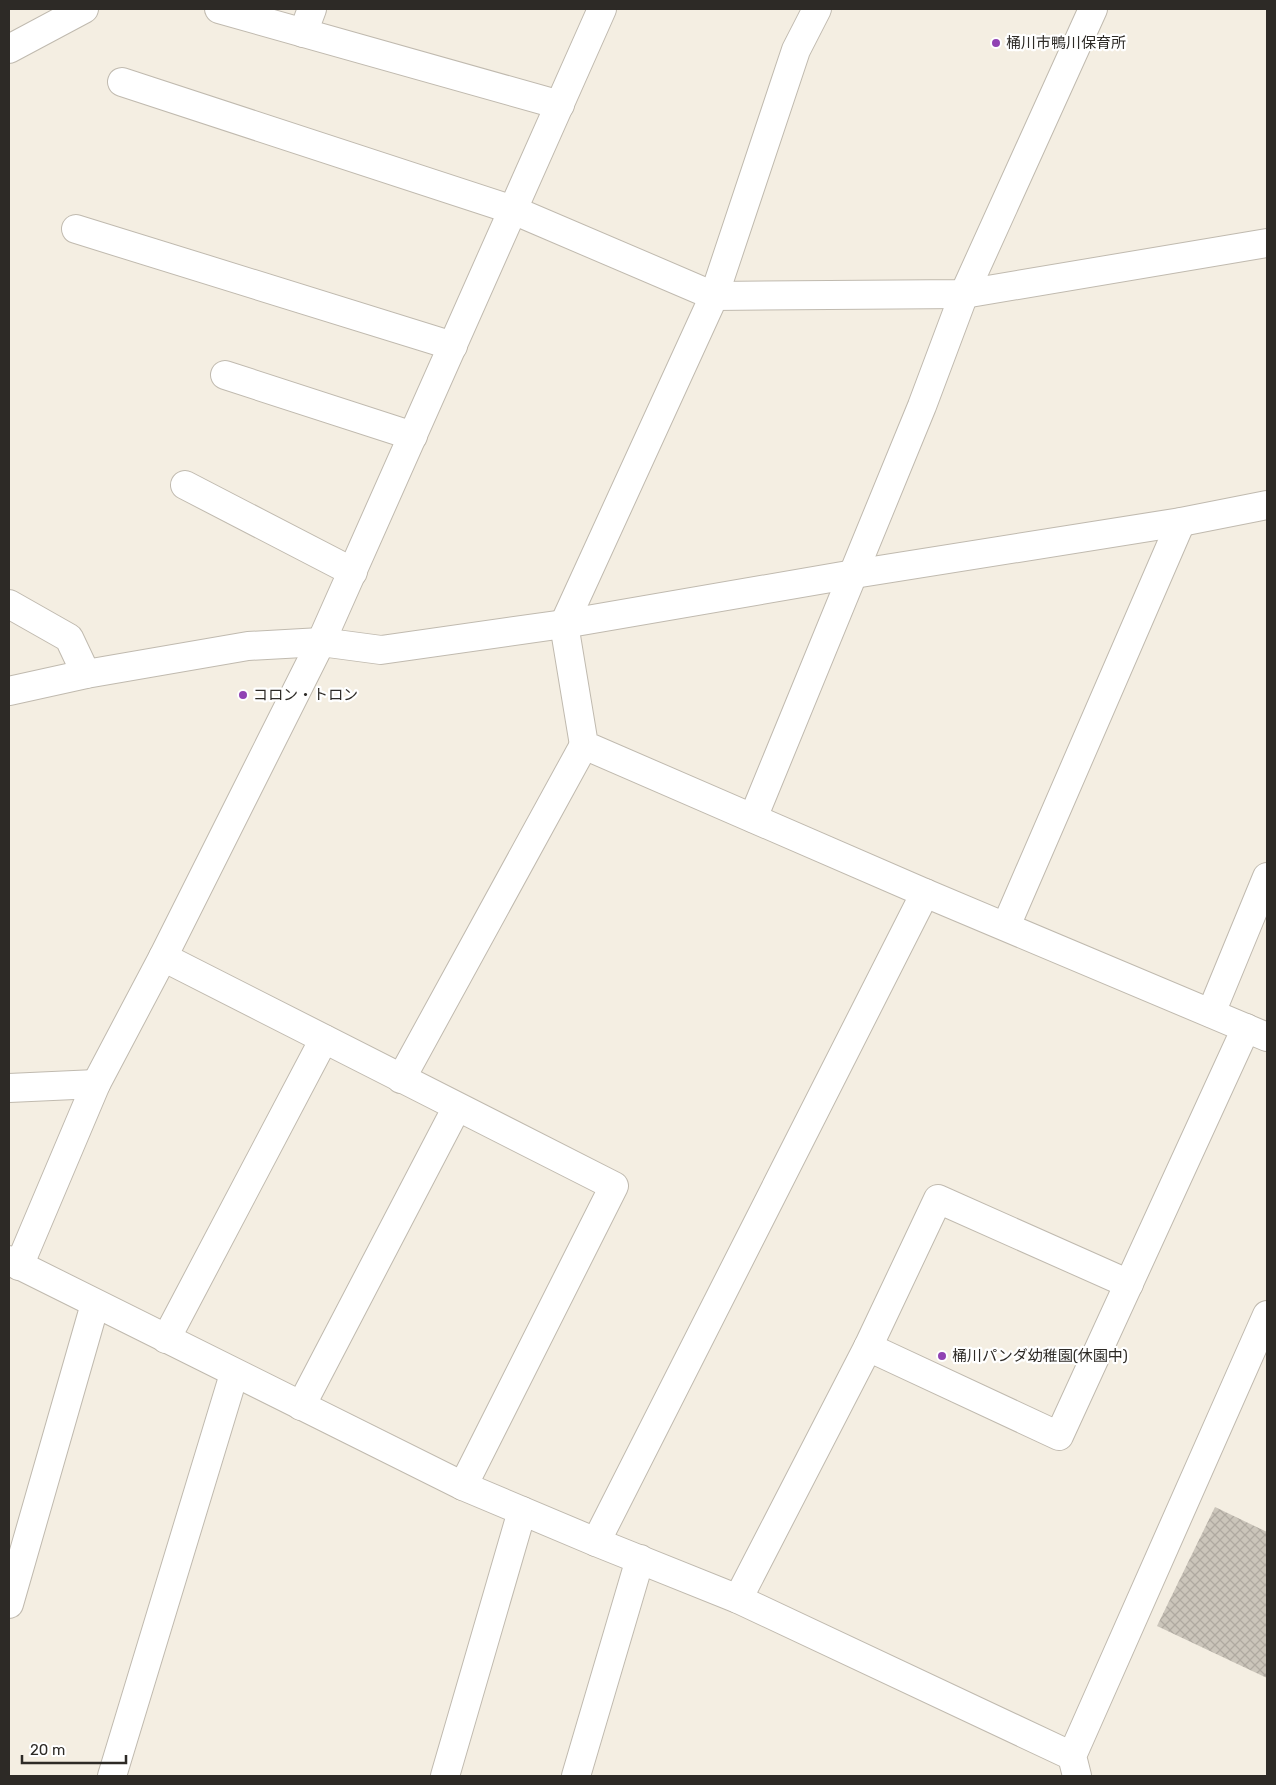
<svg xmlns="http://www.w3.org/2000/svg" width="1276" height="1785" viewBox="0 0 1276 1785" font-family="Rubik,'Noto Sans JP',sans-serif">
<defs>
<pattern id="building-cross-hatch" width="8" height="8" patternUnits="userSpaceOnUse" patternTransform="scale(1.25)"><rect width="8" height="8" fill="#cbc5ba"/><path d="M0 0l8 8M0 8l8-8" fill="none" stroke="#afa9a0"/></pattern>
</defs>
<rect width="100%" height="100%" fill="#f4eee2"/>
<!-- building -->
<polygon fill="url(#building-cross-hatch)" points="1215,1507 1267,1532 1267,1678 1157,1626"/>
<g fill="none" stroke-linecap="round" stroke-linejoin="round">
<!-- street casing -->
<g stroke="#c0baaf" stroke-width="30">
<g id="street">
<polyline points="219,9 560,105"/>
<polyline points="303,33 312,9"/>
<polyline points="9,49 84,9"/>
<polyline points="122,82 513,210 714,296 964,294 1267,243"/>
<polyline points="76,229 453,346"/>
<polyline points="225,375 413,436"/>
<polyline points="185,485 353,572"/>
<polyline points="9,604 69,638 86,674"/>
<polyline points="564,624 714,296 796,50 817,9"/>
<polyline points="9,691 86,674 248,646 321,642 381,650 564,624 584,745 925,893 1267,1037"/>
<polyline points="753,818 922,406 964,294 1093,9"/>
<polyline points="1006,926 1181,522"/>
<polyline points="163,957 614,1186 463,1486"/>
<polyline points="1211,1013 1267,877"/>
<polyline points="401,1079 584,745"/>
<polyline points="9,1088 96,1084"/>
<polyline points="9,1260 463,1486 596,1542 738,1599 1072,1756"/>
<polyline points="19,1266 96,1084 163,957 321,642 602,9"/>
<polyline points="166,1339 324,1039"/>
<polyline points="868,1347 1059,1436 1246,1028"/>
<polyline points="301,1406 457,1107"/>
<polyline points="596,1542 925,893"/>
<polyline points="738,1599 868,1347 938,1199 1129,1284"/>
<polyline points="9,1604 95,1304"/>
<polyline points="112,1776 234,1374"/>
<polyline points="445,1776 522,1511"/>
<polyline points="576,1776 640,1559"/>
<polyline points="1077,1776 1072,1756 1267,1315"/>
</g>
</g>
<!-- secondary casing -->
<g stroke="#c0baaf" stroke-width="30">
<polyline id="secondary" points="564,624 854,574 1181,522 1267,505"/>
</g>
<!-- street -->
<use href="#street" stroke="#fff" stroke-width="28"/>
<!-- secondary -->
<use href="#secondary" stroke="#fff" stroke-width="28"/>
</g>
<!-- markers -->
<g fill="#9042b3" stroke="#fff" stroke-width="2">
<circle cx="996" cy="43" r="5"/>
<circle cx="243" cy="695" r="5"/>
<circle cx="942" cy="1356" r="5"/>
</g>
<g text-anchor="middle" stroke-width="4.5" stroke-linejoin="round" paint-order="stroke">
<!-- poi labels -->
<g font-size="15" fill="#2d2a26" stroke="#fff" text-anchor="start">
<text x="1006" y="48">桶川市鴨川保育所</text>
<text x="253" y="700">コロン・トロン</text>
<text x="952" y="1361">桶川パンダ幼稚園(休園中)</text>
</g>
</g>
<!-- border -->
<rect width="1276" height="1785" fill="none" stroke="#2d2a26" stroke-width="20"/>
<!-- scale -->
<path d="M22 1755v8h104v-8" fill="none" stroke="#2d2a26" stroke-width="2.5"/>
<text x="30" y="1755" font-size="15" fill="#2d2a26" stroke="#ffffff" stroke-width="4" paint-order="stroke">20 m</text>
</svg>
